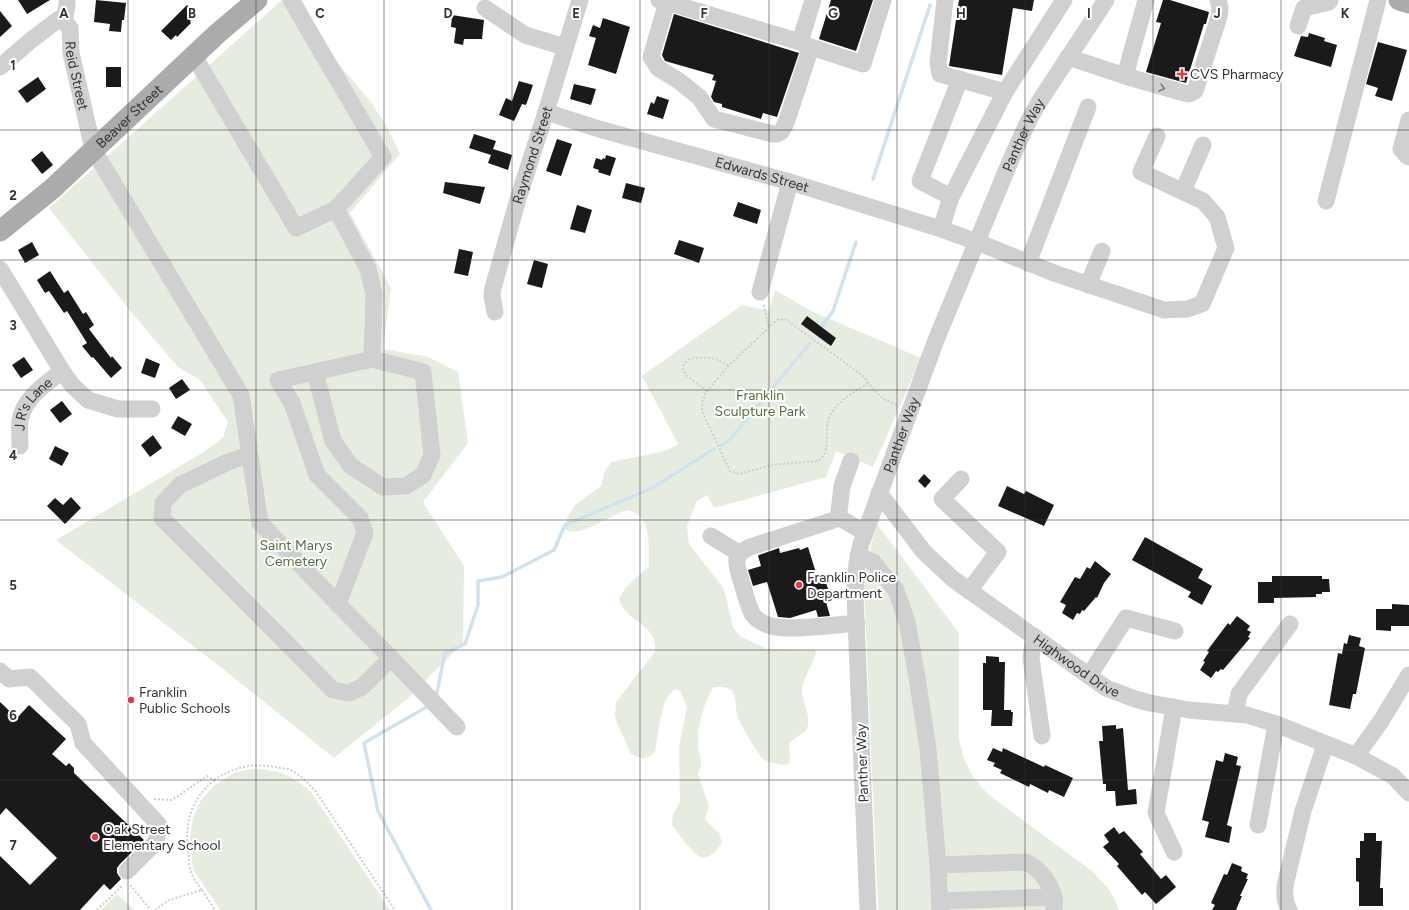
<svg xmlns="http://www.w3.org/2000/svg" width="1409" height="910" viewBox="0 0 1409 910" font-family="Figtree,sans-serif">
<rect width="100%" height="100%" fill="#fff"/>
<!-- green -->
<g fill="#e6ecdf">
<polygon points="282,0 302,0 331,55 371,102 387,127 400,154 350,213 391,288 383,349 428,357 458,372 468,443 423,502 464,566 463,643 407,699 334,758 223,669 56,540 202,453 223,438 228,422 200,380 178,367 131,312 49,208"/>
<path d="M775 290 811 311 921 358 873 467 836 451 826 477 714 508 707 495 697 501 687 526 689 544 724 589 733 627 741 637 767 649 812 650H815L816 653C813 664 802 680 802 691 802 703 812 716 807 728 803 736 793 737 789 744L790 755 789 764C783 766 767 763 762 758 759 755 739 722 738 718 735 709 737 698 732 690L725 687H714C704 701 697 727 698 744 698 751 702 760 701 766 700 770 698 771 698 775L709 806 705 820 719 833 722 843 714 853 708 857H699L687 845 672 825 673 814 680 802 679 748 687 707 683 697 680 691 676 689C661 694 658 736 655 751L651 756 643 759 631 754 617 723 615 715 616 702 655 652C659 623 624 622 619 599L625 588 649 566C648 546 653 516 628 510 612 513 578 541 564 528L567 518 575 505 588 495 600 487 602 484 603 475 611 462 665 451 678 444 642 376 742 305 769 311Z"/>
<polygon points="877,524 959,633 959,740 964,759 973,777 986,792 993,798 1092,871 1107,887 1113,896 1119,910 878,910 864,586 867,560"/>
<path d="M254 769C279 770 293 775 311 792L390 910H220L193 869 190 837 193 818 201 800 215 785 224 779 236 772Z"/>
<polygon points="117,894 134,910 101,910"/>
</g>
<g fill="none" stroke-linecap="round" stroke-linejoin="round">
<!-- stream -->
<g stroke="#cfe2ee" stroke-width="3.5">
<polyline points="873,179 930,5"/>
<polyline points="822,326 833,311 856,242"/>
<polyline points="721,446 732,437 810,343"/>
<polyline points="436,697 445,653 465,644 478,605 478,581 502,577 554,550 565,525 652,488 714,449"/>
<polyline points="430,705 364,743 378,811 431,910"/>
</g>
</g>
<!-- building -->
<g fill="#1a1a1a">
<polygon points="18,0 50,0 27,14"/>
<polygon points="96,0 126,3 124,20 122,20 121,32 109,31 110,24 94,22"/>
<polygon points="831,0 873,0 856,51 819,39"/>
<polygon points="959,0 1034,0 1032,11 1013,8 1002,75 949,66"/>
<polygon points="1163,0 1170,0 1209,12 1206,24 1204,24 1186,83 1146,72 1161,23 1156,22"/>
<polygon points="187,5 197,15 190,21 191,23 177,37 176,35 171,40 161,31"/>
<polygon points="0,11 12,26 0,37"/>
<polygon points="674,14 799,53 777,117 763,113 761,119 722,107 722,104 714,102 711,97 716,81 712,80 714,75 665,61 662,55"/>
<polygon points="452,15 484,20 482,39 464,39 463,45 454,43 456,28 451,27"/>
<polygon points="603,18 630,27 616,74 588,65 596,38 589,36 593,25 600,28"/>
<polygon points="1309,33 1325,38 1324,41 1337,45 1331,67 1294,56 1301,36 1308,37"/>
<polygon points="1378,42 1407,50 1392,101 1375,96 1378,88 1366,84"/>
<rect x="106" y="67" width="15" height="20"/>
<polygon points="38,77 46,89 27,103 18,91"/>
<polygon points="519,81 533,85 526,105 522,104 514,121 499,115 506,98 512,101"/>
<polygon points="574,84 596,89 591,105 570,99"/>
<polygon points="657,96 669,100 663,119 647,114 651,102 654,104"/>
<polygon points="474,134 496,141 493,149 512,155 508,170 488,163 491,155 469,148"/>
<polygon points="557,139 572,144 561,176 546,171"/>
<polygon points="42,151 53,165 42,174 31,160"/>
<polygon points="606,155 616,158 610,176 598,172 599,170 593,168 596,158 602,160 603,158 605,159"/>
<polygon points="445,182 485,187 480,204 443,193"/>
<polygon points="626,183 645,188 641,203 622,198"/>
<polygon points="738,202 761,210 757,224 733,216"/>
<polygon points="577,205 592,210 585,233 570,229"/>
<polygon points="679,240 704,248 699,263 674,254"/>
<polygon points="32,242 39,255 25,263 18,250"/>
<polygon points="459,249 473,252 468,276 454,273"/>
<polygon points="534,260 548,264 542,288 527,284"/>
<polygon points="50,271 64,293 68,290 83,314 86,312 94,325 89,329 111,358 112,356 122,368 111,378 93,357 92,358 82,346 87,343 67,311 64,313 49,291 45,293 37,280"/>
<polygon points="807,316 836,338 831,346 801,324"/>
<polygon points="24,357 33,370 21,378 12,365"/>
<polygon points="146,358 160,364 155,378 141,373"/>
<polygon points="182,379 190,390 176,399 169,388"/>
<polygon points="62,401 72,414 60,423 50,410"/>
<polygon points="178,416 192,424 185,436 171,428"/>
<polygon points="153,435 162,448 150,457 141,445"/>
<polygon points="55,446 69,453 62,466 49,459"/>
<polygon points="924,474 931,481 925,488 918,481"/>
<polygon points="1007,486 1024,494 1026,491 1054,505 1044,526 998,506"/>
<polygon points="71,497 81,508 65,524 47,506 55,498 63,505"/>
<polygon points="1145,537 1203,569 1198,578 1212,586 1202,605 1188,597 1191,592 1132,560"/>
<polygon points="808,547 817,576 823,574 826,583 832,600 826,602 830,616 818,617 816,610 790,618 778,617 767,582 753,586 748,570 761,566 758,556 759,555 779,548 780,553 799,548 800,550"/>
<polygon points="1095,561 1111,574 1104,583 1097,598 1096,597 1084,611 1082,610 1080,614 1077,613 1073,620 1062,613 1066,605 1060,602 1075,577 1080,579 1087,567 1090,569"/>
<polygon points="1272,576 1322,576 1322,579 1329,579 1330,592 1322,592 1322,594 1316,594 1316,597 1274,598 1274,603 1258,603 1258,582 1272,582"/>
<polygon points="1392,604 1409,605 1409,626 1391,626 1391,631 1376,630 1376,609 1392,609"/>
<polygon points="1237,616 1250,626 1247,630 1251,632 1248,637 1250,638 1223,670 1221,669 1218,672 1216,671 1211,678 1200,670 1205,662 1203,661 1209,652 1207,651 1228,623 1230,625"/>
<polygon points="1349,635 1361,638 1359,646 1365,648 1356,694 1353,694 1350,709 1329,705 1338,653 1342,654 1344,643 1347,644"/>
<polygon points="986,656 999,657 999,662 1005,662 1004,710 1011,710 1011,712 1013,712 1012,726 991,726 992,710 983,710 983,663 986,663"/>
<polygon points="0,702 17,718 29,705 66,739 52,754 66,766 69,763 74,768 74,773 144,840 120,864 117,868 117,873 121,879 110,890 104,884 80,910 0,910 0,856 30,885 57,858 6,808 0,815"/>
<polygon points="1116,725 1116,729 1123,728 1128,790 1136,789 1137,804 1116,806 1115,791 1106,791 1106,784 1103,784 1099,741 1103,741 1102,726"/>
<polygon points="993,748 1002,752 1003,748 1044,767 1045,765 1073,778 1064,797 1049,790 1048,793 1030,784 1029,787 1000,773 1002,770 993,766 995,763 987,760"/>
<polygon points="1225,753 1238,757 1236,765 1241,766 1227,825 1232,827 1229,843 1205,837 1209,822 1202,820 1216,760 1223,762"/>
<polygon points="1114,827 1119,834 1124,831 1143,852 1140,854 1161,879 1166,875 1176,887 1156,904 1145,892 1142,895 1117,866 1119,864 1103,847 1109,842 1104,835"/>
<polygon points="1364,833 1376,833 1376,841 1382,841 1380,888 1383,888 1383,906 1359,906 1359,882 1356,881 1356,858 1360,858 1360,841 1364,841"/>
<polygon points="1232,863 1242,867 1241,871 1248,874 1246,879 1248,879 1240,896 1242,896 1236,910 1212,910 1215,905 1211,903 1224,874 1227,875"/>
</g>
<g fill="none" stroke-linecap="round" stroke-linejoin="round">
<!-- path -->
<g stroke="#cdcdcd" stroke-width="2" stroke-dasharray="2 2" stroke-linecap="butt">
<polyline points="764,305 769,328"/>
<path d="M868 383C853 393 834 402 828 421 825 432 831 456 817 461L771 465 739 474 730 471 702 411V403L705 394 728 366 777 320 785 319 863 376 875 391 885 400 897 405"/>
<path d="M707 391 686 375 683 369 684 364 689 359C703 357 716 356 728 366"/>
<path d="M214 780C234 767 251 763 275 767 279 768 284 768 288 769 299 773 308 783 316 792L395 910"/>
<path d="M154 799 172 800 207 776 214 780C190 801 185 822 188 853 189 860 189 868 192 874 194 880 198 885 202 890"/>
<polyline points="130,885 151,910"/>
<polyline points="97,910 123,885"/>
<polyline points="155,910 169,900 202,890 215,910"/>
</g>
<!-- minor -->
<g stroke="#d0d0d0" stroke-width="17">
<polyline points="291,0 383,157 336,209 368,269 374,294 372,359"/>
<polyline points="659,0 667,2 651,57 658,68 679,81 699,97 714,119 773,134 777,134 781,132 786,123 811,47 863,64 883,0"/>
<polyline points="945,0 938,63 940,74 1005,92 1064,0"/>
<polyline points="667,2 800,42"/>
<polyline points="485,8 525,35 565,47"/>
<polyline points="64,21 67,6 67,0"/>
<polyline points="1298,26 1304,8 1329,2 1330,0"/>
<polyline points="810,47 800,42 813,0"/>
<polyline points="194,56 296,228 336,209"/>
<polyline points="1068,57 1125,76 1146,0"/>
<path id="s1" d="M0 67 30 41 59 19 64 21 70 28 71 53 93 149 241 395 260 523 338 604"/>
<polyline points="1125,76 1184,93 1189,94 1195,91 1219,17 1220,8 1218,0"/>
<polyline points="960,79 920,181 951,197 1005,92"/>
<path id="s2" d="M546 112 599 129 790 182 941 229 977 242 1054 273 1164 310 1187 309 1202 304 1226 248 1217 217 1203 201 1141 172 1157 136"/>
<polyline points="1409,120 1401,149 1407,156 1409,157"/>
<polyline points="1183,191 1203,145"/>
<polyline points="1326,201 1378,0"/>
<polyline points="941,229 951,197"/>
<polyline points="1028,263 1088,107"/>
<polyline points="0,269 62,371 72,385 88,400 118,409 152,409"/>
<polyline points="1088,285 1102,251"/>
<polyline points="760,292 790,182"/>
<path id="s3" d="M495 312 492 295 493 288 518 199 546 112 580 0"/>
<path id="s4" d="M20 446C20 438 19 429 20 421 23 398 46 384 62 371"/>
<polyline points="249,455 228,462 180,485 163,503 162,518 333,690 349,693 362,687 391,658 338,604 365,533 360,518 317,475 292,403 278,380 315,372 333,441 351,466 383,487 406,486 423,475 432,455 423,372 372,359 315,372"/>
<polyline points="851,461 842,486 839,512 838,517 864,532"/>
<polyline points="961,479 942,499 998,552 969,591"/>
<path id="s5" d="M879 493 924 552 953 579 1106 688 1135 699 1150 703 1189 710 1247 715 1276 724 1356 756 1393 776 1409 793"/>
<path d="M838 517 834 520 750 547C734 554 735 561 740 577 743 586 748 607 753 615 756 619 762 623 768 625 786 632 835 625 857 623"/>
<polyline points="711,536 740,554"/>
<polyline points="858,556 873,562 896,590 907,622 917,677 928,749 938,865 940,910"/>
<polyline points="1034,636 1031,658 1042,736"/>
<polyline points="391,658 457,727"/>
<polyline points="0,671 9,679 30,677 78,724 83,743 159,825 156,842 127,871"/>
<polyline points="1089,676 1126,618 1175,631"/>
<polyline points="1235,714 1239,694 1290,624"/>
<polyline points="1356,756 1381,721 1409,675"/>
<polyline points="1258,825 1276,724"/>
<polyline points="1174,852 1156,813 1174,707"/>
<path d="M938 865 1025 862C1039 867 1050 883 1054 897 1055 901 1054 906 1054 910"/>
<polyline points="940,901 1054,897"/>
<path id="s6" d="M868 910 855 596 857 563 861 544 936 340 1012 157 1028 122 1039 102 1106 0"/>
<path d="M1289 910C1284 900 1284 892 1286 881L1303 811 1325 745"/>
</g>
<!-- major -->
<g stroke="#ababab" stroke-width="21">
<polyline points="1399,0 1409,3"/>
<path id="s7" d="M0 231 52 189 218 33 257 0"/>
</g>
</g>
<!-- one-way arrows -->
<defs><path id="oneway-chevron" d="M-2-3.5L2.5 0L-2 3.5" fill="none" stroke-width="1.6" stroke-linecap="round" stroke-linejoin="round"/></defs>
<use stroke="#7a7a7a" href="#oneway-chevron" transform="translate(1162 88) rotate(15)"/>
<!-- grid -->
<path fill="none" stroke="#333" stroke-width="1" stroke-opacity="0.55" d="M128 0V910M256 0V910M384 0V910M512 0V910M640 0V910M769 0V910M897 0V910M1025 0V910M1153 0V910M1281 0V910M0 130H1409M0 260H1409M0 390H1409M0 520H1409M0 650H1409M0 780H1409"/>
<!-- markers -->
<g fill="#e63946" stroke="#fff" stroke-width="1.5">
<path d="M1180 68h4v4h4v4h-4v4h-4v-4h-4v-4h4z"/>
<circle cx="799" cy="585" r="4"/>
<circle cx="131" cy="700" r="4"/>
<circle cx="95" cy="837" r="4"/>
</g>
<g text-anchor="middle" stroke-width="4" stroke-linejoin="round" paint-order="stroke">
<!-- poi labels -->
<g font-size="14" fill="#333" stroke="#fff" text-anchor="start">
<text x="1190" y="79">CVS Pharmacy</text>
<text x="807" y="582">Franklin Police<tspan x="807" dy="16">Department</tspan></text>
<text x="139" y="697">Franklin<tspan x="139" dy="16">Public Schools</tspan></text>
<text x="103" y="834">Oak Street<tspan x="103" dy="16">Elementary School</tspan></text>
</g>
<!-- street labels -->
<g font-size="14" fill="#333" stroke="#fff">
<text dy="5" stroke="none"><textPath href="#s1" startOffset="139">Reid Street</textPath></text>
<text dy="5" stroke="none"><textPath href="#s7" startOffset="173">Beaver Street</textPath></text>
<text dy="5" stroke="none"><textPath href="#s6" startOffset="807">Panther Way</textPath></text>
<text dy="5" stroke="none"><textPath href="#s3" startOffset="163">Raymond Street</textPath></text>
<text dy="5" stroke="none"><textPath href="#s2" startOffset="225">Edwards Street</textPath></text>
<text dy="5" stroke="none"><textPath href="#s4" startOffset="46">J R's Lane</textPath></text>
<text dy="5" stroke="none"><textPath href="#s6" startOffset="483">Panther Way</textPath></text>
<text dy="5" stroke="none"><textPath href="#s5" startOffset="265">Highwood Drive</textPath></text>
<text transform="translate(862 763) rotate(-92)" y="5">Panther Way</text>
</g>
<!-- park labels -->
<g font-size="14" fill="#56703f" stroke="#fff">
<text x="760" y="400">Franklin<tspan x="760" dy="16">Sculpture Park</tspan></text>
<text x="296" y="550">Saint Marys<tspan x="296" dy="16">Cemetery</tspan></text>
</g>
</g>
<g font-size="13" text-anchor="middle" font-weight="bold" fill="#333" stroke="#fff" stroke-width="4" stroke-linejoin="round" paint-order="stroke">
<text x="64" y="18">A</text>
<text x="192" y="18">B</text>
<text x="320" y="18">C</text>
<text x="448" y="18">D</text>
<text x="576" y="18">E</text>
<text x="704" y="18">F</text>
<text x="833" y="18">G</text>
<text x="961" y="18">H</text>
<text x="1089" y="18">I</text>
<text x="1217" y="18">J</text>
<text x="1345" y="18">K</text>
<text x="13" y="70">1</text>
<text x="13" y="200">2</text>
<text x="13" y="330">3</text>
<text x="13" y="460">4</text>
<text x="13" y="590">5</text>
<text x="13" y="720">6</text>
<text x="13" y="850">7</text>
</g>
</svg>
